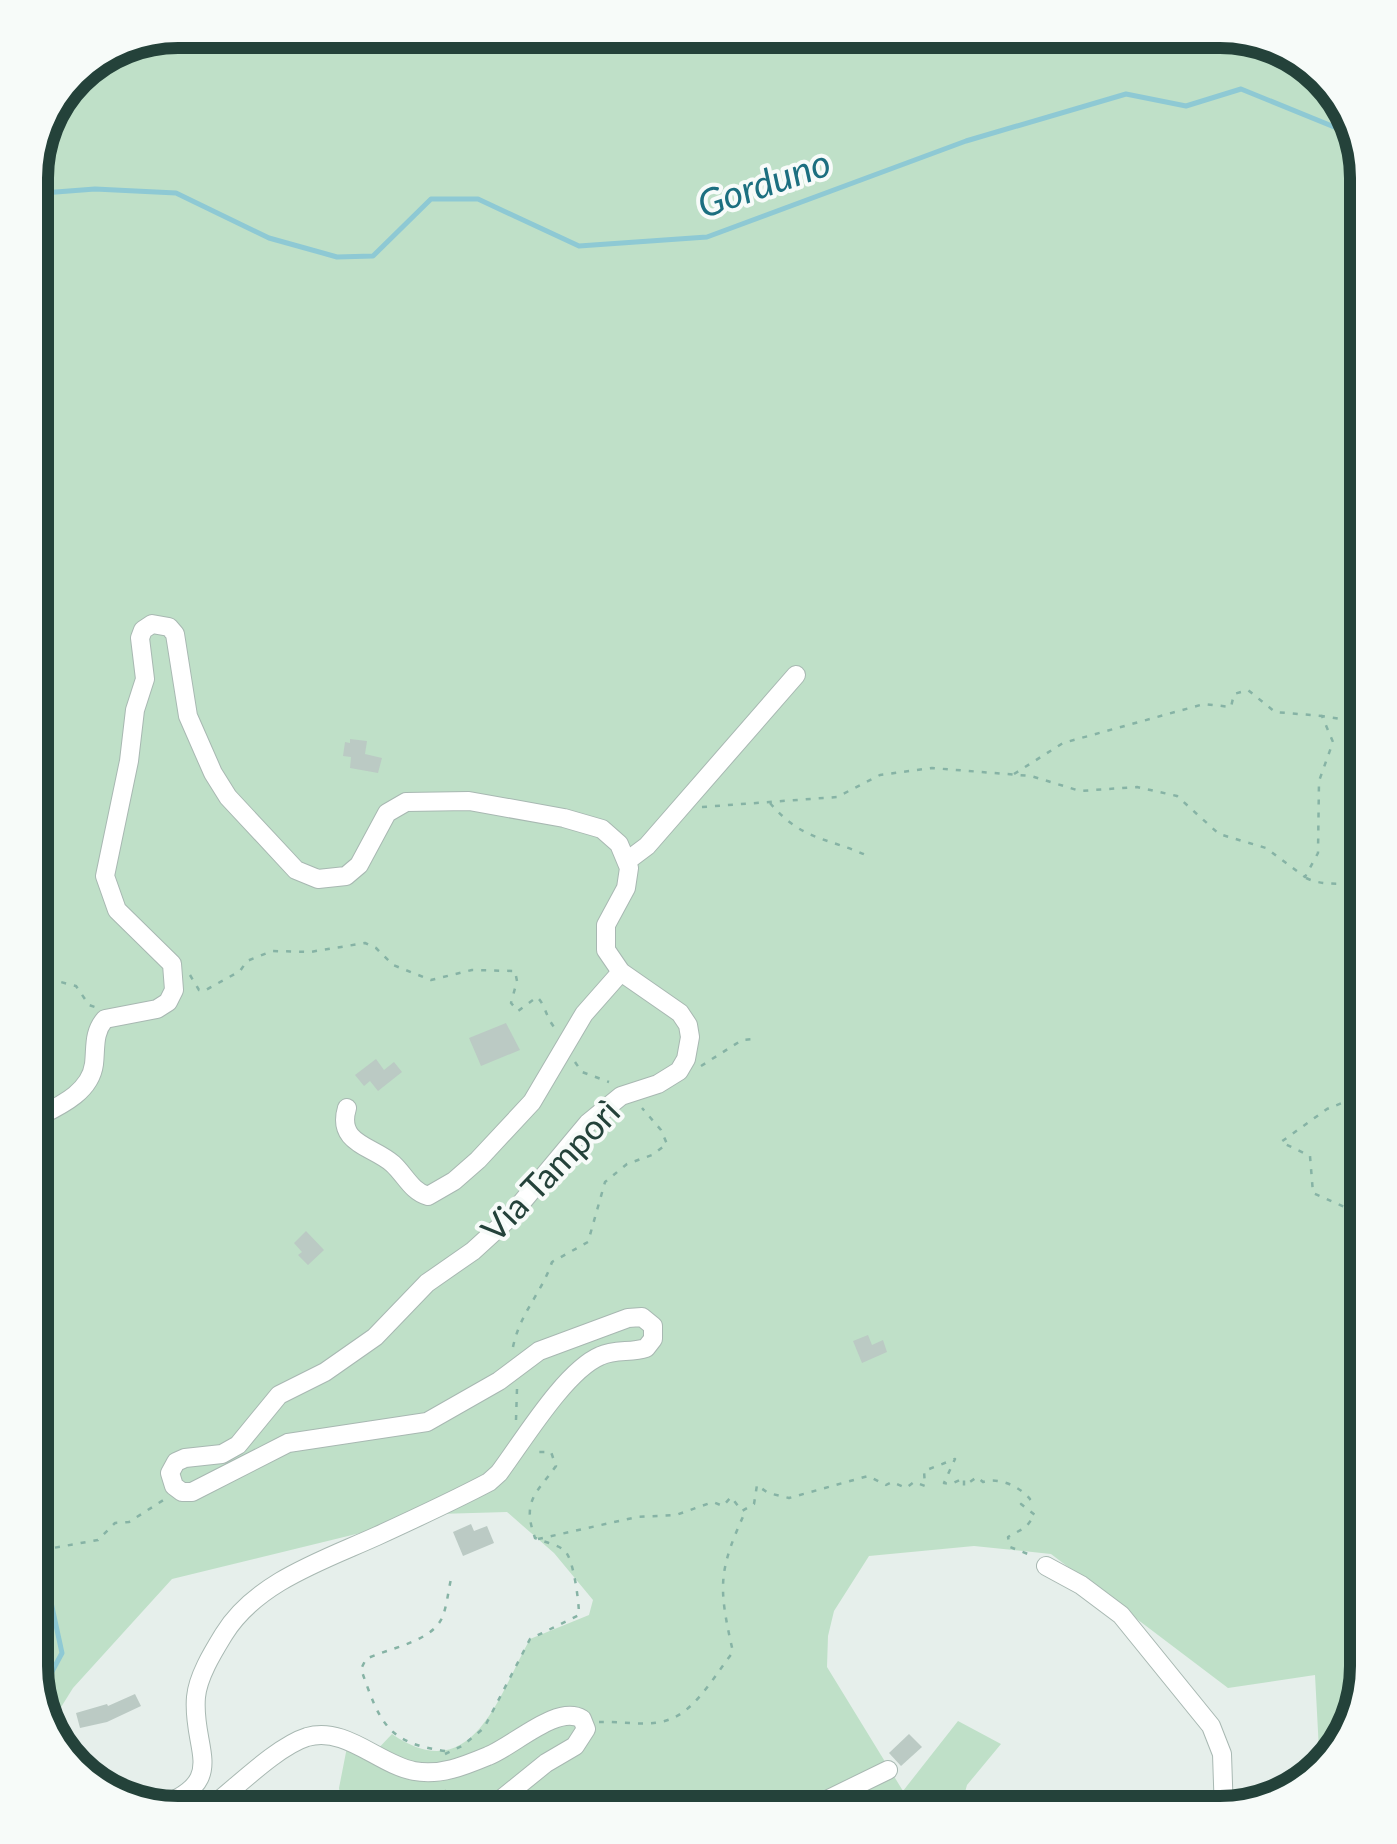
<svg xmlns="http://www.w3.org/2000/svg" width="1397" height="1844" viewBox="0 0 1397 1844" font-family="Lato,sans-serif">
<rect width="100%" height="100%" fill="#e6efeb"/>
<!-- green -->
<path fill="#bfe0c8" d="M178 30H1228L1294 50 1342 96 1367 178V1667L1347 1740 1320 1769 1315 1675 1228 1688 1051 1554 974 1546 869 1556 834 1611 828 1636 827 1667 903 1791 958 1721 1001 1744 967 1785 959 1814H343L339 1788 348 1742 374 1753 392 1734C473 1790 499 1694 530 1639L589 1615 593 1600 554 1553 507 1512 438 1514 172 1579 73 1688 48 1728 30 1666V167L80 67Z"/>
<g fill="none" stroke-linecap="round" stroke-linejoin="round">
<!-- stream -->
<g stroke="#8ec9d4" stroke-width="5">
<polyline points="30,194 95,189 176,193 269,238 337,257 373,256 431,199 478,199 579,246 707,237 966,141 1126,94 1186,106 1241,89 1354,135"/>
<polyline points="30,1577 49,1593 62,1653 48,1679 47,1724"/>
</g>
</g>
<!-- building -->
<g fill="#bbcac4">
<polygon points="350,739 367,741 365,754 382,758 378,773 350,768 351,757 343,756 345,742 350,743"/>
<polygon points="506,1023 520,1050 481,1066 469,1038"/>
<polygon points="376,1059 384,1070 394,1062 402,1072 378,1091 370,1081 364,1086 355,1075"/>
<polygon points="306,1231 324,1250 308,1265 298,1255 302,1252 294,1243"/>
<polygon points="868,1335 872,1345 883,1340 887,1352 862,1363 853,1341"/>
<polygon points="471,1524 474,1531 487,1526 494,1543 463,1556 453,1532"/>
<polygon points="135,1694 141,1706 107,1722 80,1728 76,1713 107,1704 108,1706"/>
<polygon points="909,1734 922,1747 901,1766 889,1753"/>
</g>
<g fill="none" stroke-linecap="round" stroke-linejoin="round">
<!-- minor casing -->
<g stroke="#a8b8b2" stroke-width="20">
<g id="minor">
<polyline points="627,861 647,846 796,675"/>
<path d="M347 1108C336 1144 373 1146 393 1164 405 1175 412 1192 428 1196L454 1181 478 1160 532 1102 584 1014 621 972"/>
<path d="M30 1121C54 1108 90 1095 94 1064 96 1047 93 1033 105 1019L157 1009 168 1002 174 990 172 964 117 910 105 876 129 761 135 710 145 679 140 638 143 630 152 624 169 627 175 634 188 716 213 773 228 797 296 870 318 879 346 876 359 865 387 813 406 802 469 801 564 818 602 829 619 844 629 868 626 888 606 925V950L621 972 680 1013 688 1025 690 1037 686 1059 679 1071 658 1084 621 1096 588 1123 507 1220 473 1251 427 1283 375 1337 325 1372 279 1395 238 1445 222 1454 185 1458 176 1462 170 1473 174 1486 182 1492H192L288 1443 427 1422 499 1381 539 1351 628 1318 642 1317 653 1326V1339L646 1348C631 1353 615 1349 600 1356 565 1371 523 1441 499 1473L489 1482C453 1501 414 1519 377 1536 324 1560 256 1582 224 1634 213 1652 198 1676 196 1697 191 1751 233 1782 152 1809"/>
<polyline points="1046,1566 1081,1585 1121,1615 1211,1726 1222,1754 1224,1813"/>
<path d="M202 1814C231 1793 275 1747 307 1737 346 1726 378 1764 414 1771 440 1776 464 1766 488 1756 514 1746 557 1704 582 1719L586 1729 575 1746 546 1763 483 1814"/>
<polyline points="798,1814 888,1770"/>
</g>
</g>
<!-- path -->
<g stroke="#86b3a5" stroke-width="2.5" stroke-dasharray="5 8" stroke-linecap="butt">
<path d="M205 30C253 59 250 51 300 30"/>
<polyline points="171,33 186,30"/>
<polyline points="1014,774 1063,743 1204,704 1231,707 1234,694 1248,690 1275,712 1322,716"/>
<path d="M770 803C803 842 828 837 870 857"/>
<polyline points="702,807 837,797 880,775 932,768 1031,776 1080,791 1137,787 1177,796 1219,834 1266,848 1305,877 1318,853 1319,781 1333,742 1322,716 1367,723"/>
<path d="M1306 878C1327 888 1346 880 1367 888"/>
<polyline points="30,973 37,968 47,970 53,980 76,986 89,1005 95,1007"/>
<path d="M190 975 199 990 204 991 240 971 247 961 272 951 310 952 365 943 376 948 393 965 431 980 472 970 515 971 517 981 511 1003 518 1011 537 997C546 1005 546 1020 557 1030"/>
<polyline points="575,1062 582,1072 609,1082"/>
<polyline points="701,1066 742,1040 755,1039"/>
<polyline points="1367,1217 1313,1193 1310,1156 1281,1142 1327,1109 1367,1093"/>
<path d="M513 1347C520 1313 541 1294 552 1262L588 1242 605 1182 627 1164 652 1155 667 1144 661 1130 642 1108"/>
<polyline points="516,1420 517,1389"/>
<path d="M538 1539 637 1517 676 1515 713 1502 723 1506 731 1497 742 1511 754 1504 757 1485 768 1493 789 1498 868 1476 886 1485 892 1482 906 1488 914 1482 925 1486 924 1471 955 1459 944 1483 951 1484 964 1478V1486L977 1477 983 1482C999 1477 1019 1486 1030 1499L1021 1504 1035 1515 1026 1527 1008 1537 1010 1547 1033 1556"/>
<polyline points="30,1548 36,1551 98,1540 115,1523 129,1522 165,1499"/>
<path d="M599 1722C622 1721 652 1728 673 1718 698 1707 717 1672 733 1652 718 1586 718 1571 746 1510"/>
<path d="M445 1751C387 1743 380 1723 361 1669L366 1659C389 1648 431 1642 442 1618 447 1606 448 1592 451 1579"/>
<path d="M445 1754 462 1746 484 1728 530 1639 579 1615C579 1603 574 1560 565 1551 559 1545 544 1542 535 1538 522 1501 535 1495 556 1466L551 1452H535"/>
<polyline points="426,1814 449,1787"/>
</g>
<!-- minor -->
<use href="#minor" stroke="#fff" stroke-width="18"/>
</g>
<g text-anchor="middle" stroke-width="8" stroke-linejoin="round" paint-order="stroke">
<!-- street labels -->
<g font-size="35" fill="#24423a" stroke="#f7fbf9">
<text transform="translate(551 1171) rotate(-46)" y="12">Via Tamporì</text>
</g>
<!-- water labels -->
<g font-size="38" font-style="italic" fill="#1c6f80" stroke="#f7fbf9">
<text transform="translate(764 184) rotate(-19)" y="13">Gorduno</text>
</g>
</g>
<!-- crop -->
<path d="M0 0H1397V1844H0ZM178 48H1220A130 130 0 0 1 1350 178V1666A130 130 0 0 1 1220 1796H178A130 130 0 0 1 48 1666V178A130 130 0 0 1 178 48Z" fill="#f7fbf9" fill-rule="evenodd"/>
<path fill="none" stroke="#24423a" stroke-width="12" d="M178 48H1220A130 130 0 0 1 1350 178V1666A130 130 0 0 1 1220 1796H178A130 130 0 0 1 48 1666V178A130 130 0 0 1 178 48Z"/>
</svg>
